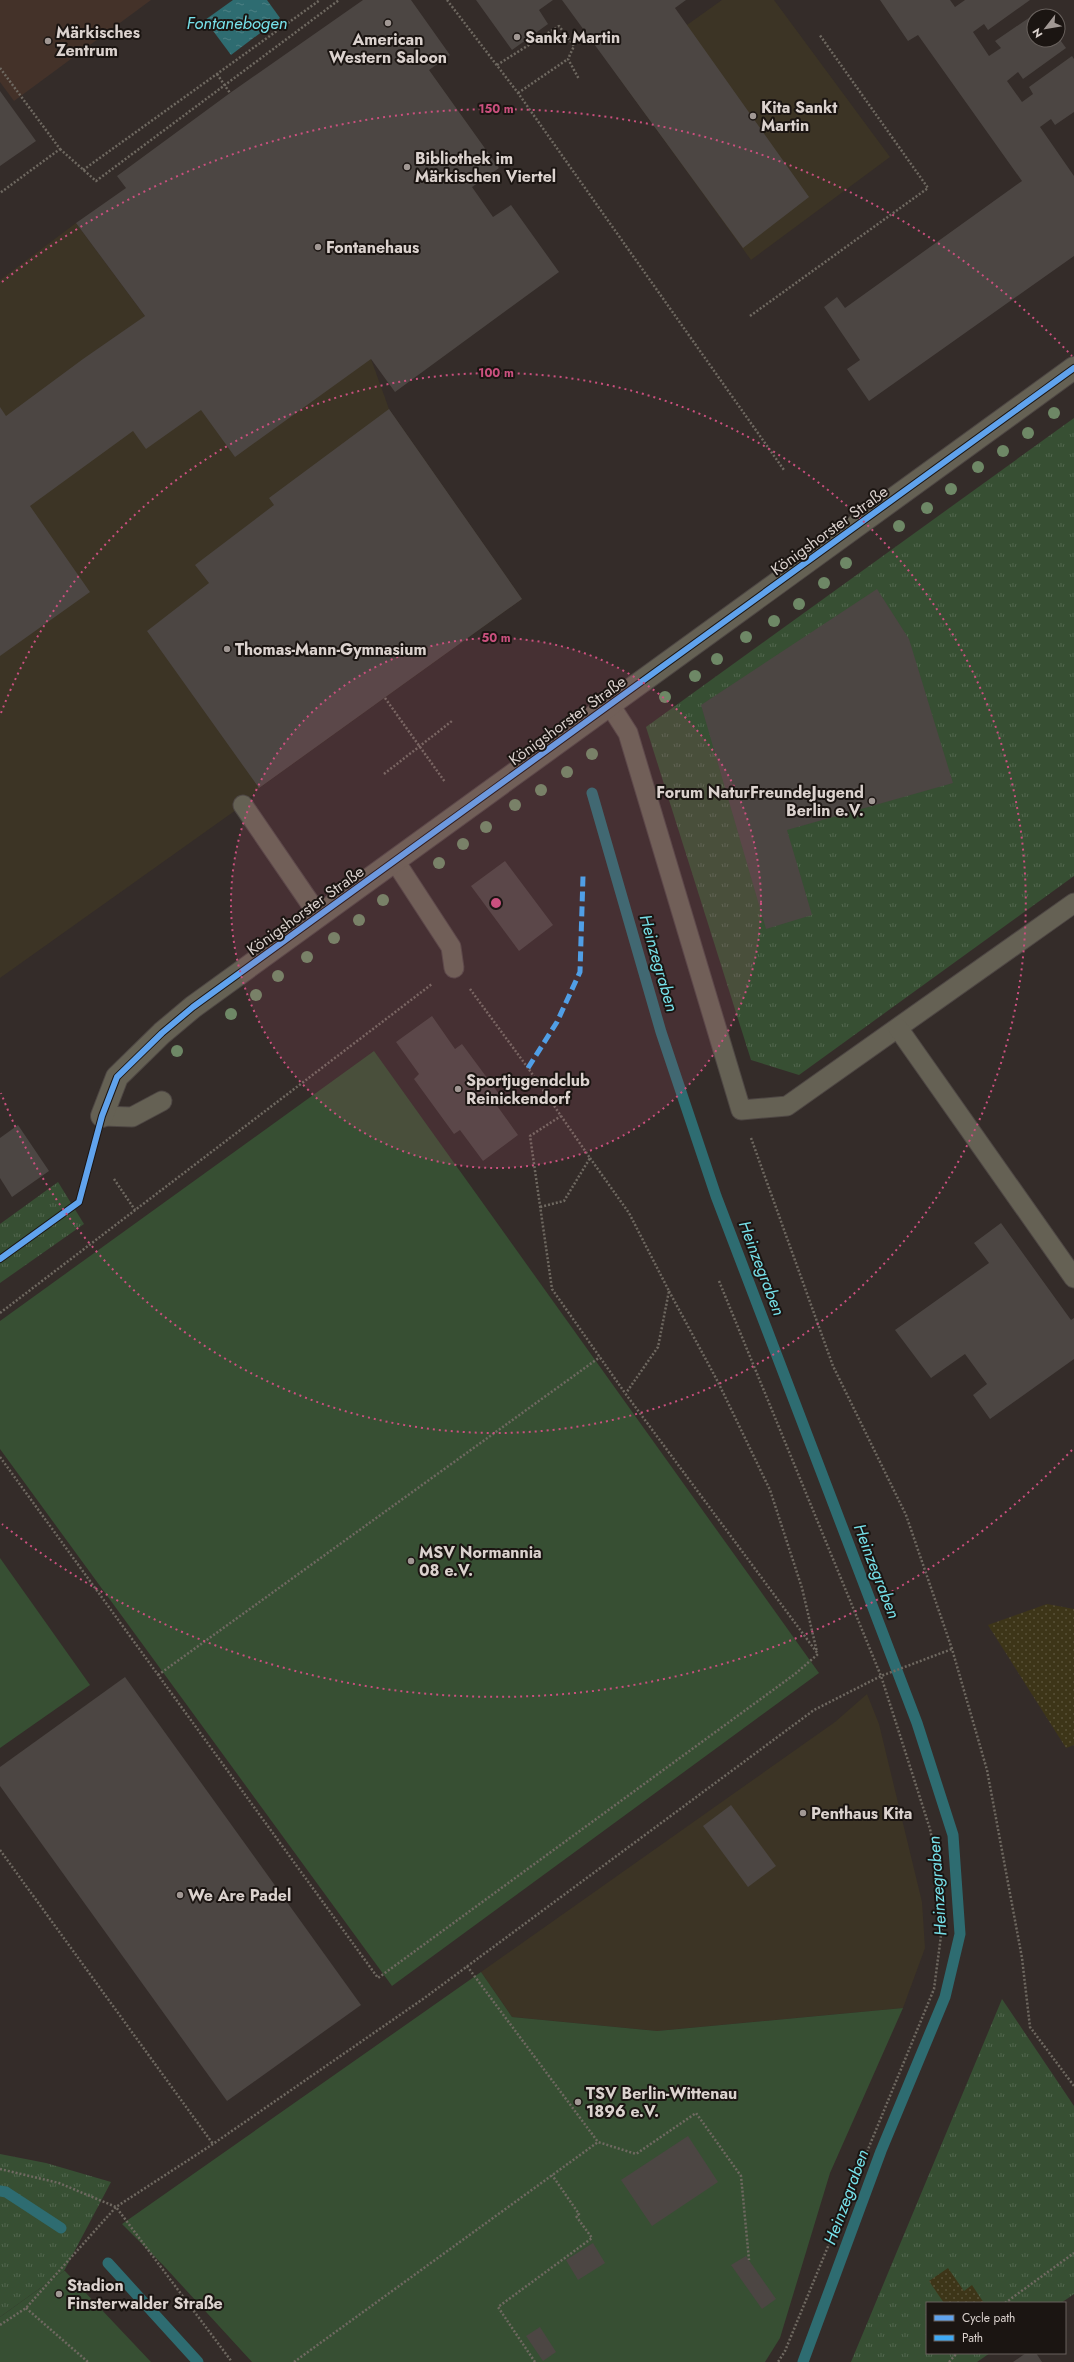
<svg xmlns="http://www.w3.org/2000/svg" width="1074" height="2362" viewBox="0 0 1074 2362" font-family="Jost,sans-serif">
<defs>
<pattern id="grass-tufts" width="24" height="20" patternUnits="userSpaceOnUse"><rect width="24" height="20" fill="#374f33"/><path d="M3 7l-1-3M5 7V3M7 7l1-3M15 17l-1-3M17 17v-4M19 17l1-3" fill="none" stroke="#53674f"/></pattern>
<pattern id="sand-dots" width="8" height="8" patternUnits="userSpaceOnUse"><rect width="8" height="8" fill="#3d3518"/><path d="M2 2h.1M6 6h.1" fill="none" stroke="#585138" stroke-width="1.8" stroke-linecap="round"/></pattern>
<pattern id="water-ripples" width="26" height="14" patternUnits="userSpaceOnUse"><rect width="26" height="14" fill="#2e6c71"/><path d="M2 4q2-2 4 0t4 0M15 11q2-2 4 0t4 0" fill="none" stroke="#4c8084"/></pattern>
</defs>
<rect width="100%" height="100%" fill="#342c29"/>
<!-- built -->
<polygon fill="#443229" points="0,0 151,0 14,101 0,82"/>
<!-- education -->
<g fill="#3c3425">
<polygon points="722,0 774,0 890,157 751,260 617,75"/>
<polygon points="76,223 145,316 371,359 389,409 522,599 259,788 243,805 0,978 0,280"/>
<polygon points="867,1694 879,1724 922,1902 925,1948 903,2008 657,2031 512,2017 481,1972 835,1722"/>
</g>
<!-- grass -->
<g fill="url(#grass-tufts)">
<polygon points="1074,418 1074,876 799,1075 751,1060 646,727"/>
<polygon points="58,1182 84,1224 0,1283 0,1224"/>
<polygon points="1002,1999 1074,2106 1074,2294 1061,2303 927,2303 927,2353 990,2353 977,2362 851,2362"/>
<polygon points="0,2154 46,2163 111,2182 64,2271 0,2317"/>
</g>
<!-- sand -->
<g fill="url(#sand-dots)">
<polygon points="1047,1604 1074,1609 1074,1745 1066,1748 988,1625"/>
<polygon points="948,2268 964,2291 972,2285 984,2303 944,2303 929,2281"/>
</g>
<!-- pitch -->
<g fill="#374f33">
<polygon points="374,1051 819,1673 392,1986 0,1449 0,1321"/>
<polygon points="0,1558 90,1685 0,1748"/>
<polygon points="481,1972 512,2017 657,2031 903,2008 830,2173 780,2338 765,2362 252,2362 163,2265 122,2224"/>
<polygon points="64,2271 65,2271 151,2362 0,2362 0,2317"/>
</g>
<!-- water -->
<polygon fill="url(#water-ripples)" points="233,0 267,0 280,18 231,55 205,20"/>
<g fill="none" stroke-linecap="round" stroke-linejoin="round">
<!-- stream -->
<g stroke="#2e6c71" stroke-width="11">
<polyline points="592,793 661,1032 716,1196 917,1723 953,1835 960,1934 945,1997 881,2151 803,2362"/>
<polyline points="0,2191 6,2192 61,2228"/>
<polyline points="108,2263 198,2362"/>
</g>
</g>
<!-- building -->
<g fill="#4c4643">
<polygon points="363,0 411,0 450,55 429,70 499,168 472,187 493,217 511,205 559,272 395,392 371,359 235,457 201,410 146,449 133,431 30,506 90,592 0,656 0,407 6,416 83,359 145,316 76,223 126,188 117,176 230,93"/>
<polygon points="476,0 553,0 539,10 548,24 512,50"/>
<polygon points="562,0 686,0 675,8 809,197 743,248"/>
<polygon points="880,0 950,0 955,7 965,0 1030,0 988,30 984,24 973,32 989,56 1001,48 995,41 1039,11 1043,16 1034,16 1034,40 1058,40 1058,37 1066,48 1023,79 1018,72 1007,81 1022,102 1033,94 1029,87 1072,56 1074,59 1074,112 1055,125 1051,119 1040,127 1074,176 1074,256 869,401 847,369 860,360 824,307 837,297 845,308 1022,181 918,35 908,41"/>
<polygon points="0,91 36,141 0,166"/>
<polygon points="389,409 522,599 259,788 147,631 209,583 195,565 274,505 269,498"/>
<polygon points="877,589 909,639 953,783 787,830 812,915 766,929 701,705"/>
<polygon points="505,861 553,925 519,951 471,886"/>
<polygon points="432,1016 455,1049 462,1044 502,1098 495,1103 518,1135 483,1161 460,1130 454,1134 414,1079 419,1074 396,1042"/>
<polygon points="18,1125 49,1171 12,1197 0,1178 0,1138"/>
<polygon points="1001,1223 1071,1320 1074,1318 1074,1359 990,1419 973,1395 987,1384 965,1354 931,1378 895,1330 989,1263 974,1243"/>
<polygon points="125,1677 361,2005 227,2101 0,1786 0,1767"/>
<polygon points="731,1805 776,1866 748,1887 703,1826"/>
<polygon points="688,2136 718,2182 652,2226 621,2180"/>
<polygon points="593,2243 605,2263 578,2280 566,2260"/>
<polygon points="746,2256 776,2299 762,2309 731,2265"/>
<polygon points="540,2327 556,2352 543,2361 526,2336"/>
<polygon points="1026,2353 1036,2353 1042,2362 1013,2362"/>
</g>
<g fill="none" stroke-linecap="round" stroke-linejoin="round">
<!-- lane casing -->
<g stroke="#4e4744" stroke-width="21">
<g id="lane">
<polyline points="610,705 628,733 741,1110 787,1106 1074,903"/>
<polyline points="243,805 319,916"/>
<polyline points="395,861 451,947 454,968"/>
<polyline points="898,1028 1074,1278"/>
<polyline points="102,1116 132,1117 162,1101"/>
</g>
</g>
<!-- street casing -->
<g stroke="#4e4744" stroke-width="24">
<polyline id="street" points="102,1116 117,1077 162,1033 193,1007 1074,368"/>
</g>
<!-- path -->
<g stroke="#6f6961" stroke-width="2.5" stroke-dasharray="2 2" stroke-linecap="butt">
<polyline points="447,0 518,93 784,470"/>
<polyline points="497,65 559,26 574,46 568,59 579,79"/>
<polyline points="0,68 60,149 0,193"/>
<polyline points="217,74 230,93"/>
<polyline points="518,93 568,59"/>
<polyline points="60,149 96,181 339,0"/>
<polyline points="83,170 320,0"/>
<polyline points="750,316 928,188 819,34"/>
<polyline points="385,698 445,782"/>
<polyline points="384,774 452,721"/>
<polyline points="470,989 528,1068 590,1158 564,1201 540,1207"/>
<polyline points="751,1138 833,1366 906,1515 952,1649 987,1770 1022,1958 1030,2027 1074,2086"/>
<polyline points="590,1158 629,1213 669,1291 658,1347 626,1393"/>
<polyline points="114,1179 135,1210"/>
<polyline points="719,1281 881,1676 930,1829 945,1905 934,1989 785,2351 778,2362"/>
<polyline points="669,1291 718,1382 770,1490 802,1588 817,1652"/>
<polyline points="0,1313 432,984"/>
<polyline points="0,1457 378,1978 795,1674 818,1654 625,1393 552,1289 530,1136 561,1116"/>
<polyline points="158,1675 600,1357"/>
<polyline points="0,1850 213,2144"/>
<polyline points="467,1966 598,2142"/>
<polyline points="0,2169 59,2183 116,2207 232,2362"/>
<polyline points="1005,2303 1074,2253"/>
<polyline points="26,2308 88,2362"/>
<polyline points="0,2325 26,2308 116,2207 213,2144 423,1999 814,1710 881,1676 952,1649"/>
<polyline points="294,2362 598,2142 636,2154 696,2113 741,2176 749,2260"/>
<polyline points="535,2362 498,2307 592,2238 576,2216 579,2214 552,2175"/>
<polyline points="949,2362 957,2353"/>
</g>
<!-- lane -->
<use href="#lane" stroke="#656154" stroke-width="19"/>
<!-- street -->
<use href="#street" stroke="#656154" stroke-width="22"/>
<!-- quiet -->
<polyline stroke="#3fa9f5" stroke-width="5" stroke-dasharray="10 5" stroke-linecap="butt" points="528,1068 557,1022 580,972 583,876"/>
<!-- cycleway casing -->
<g stroke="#1b1512" stroke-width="8">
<polyline id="cycleway" points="0,1259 79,1202 102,1116 117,1077 162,1033 193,1007 1074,368"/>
</g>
<!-- cycleway -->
<use href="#cycleway" stroke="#60a3ed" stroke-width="6"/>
</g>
<!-- trees -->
<g fill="#6e8866">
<circle cx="1054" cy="413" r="6"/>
<circle cx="1028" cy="433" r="6"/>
<circle cx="1003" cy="451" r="6"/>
<circle cx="978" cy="467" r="6"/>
<circle cx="951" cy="489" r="6"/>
<circle cx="927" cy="508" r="6"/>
<circle cx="899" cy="526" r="6"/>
<circle cx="846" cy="563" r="6"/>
<circle cx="824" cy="583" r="6"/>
<circle cx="799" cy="604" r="6"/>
<circle cx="774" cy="621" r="6"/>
<circle cx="746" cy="637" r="6"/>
<circle cx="717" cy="659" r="6"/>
<circle cx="695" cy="676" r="6"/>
<circle cx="665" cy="697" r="6"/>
<circle cx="592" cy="754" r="6"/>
<circle cx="567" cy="772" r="6"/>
<circle cx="541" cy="790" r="6"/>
<circle cx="515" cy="805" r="6"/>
<circle cx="486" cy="827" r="6"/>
<circle cx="463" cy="844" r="6"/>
<circle cx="439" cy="863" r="6"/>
<circle cx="383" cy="900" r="6"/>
<circle cx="359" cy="920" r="6"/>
<circle cx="334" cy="938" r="6"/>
<circle cx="307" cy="957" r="6"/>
<circle cx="278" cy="976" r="6"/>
<circle cx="256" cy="995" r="6"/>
<circle cx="231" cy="1014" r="6"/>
<circle cx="177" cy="1051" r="6"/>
</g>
<!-- distance rings -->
<circle cx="496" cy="903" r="265" fill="#ca507e" fill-opacity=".12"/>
<g fill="none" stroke="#ca507e" stroke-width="2" stroke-dasharray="2 4">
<circle cx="496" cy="903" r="265"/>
<path d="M1 713A530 530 0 1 1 1 1093"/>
<path d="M1072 1450A794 794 0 0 1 2 1524M2 282A794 794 0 0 1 1072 356"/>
</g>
<!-- markers -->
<g fill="#a19894" stroke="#1b1512" stroke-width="1.5">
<circle cx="388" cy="23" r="4"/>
<circle cx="517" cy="37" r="4"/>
<circle cx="48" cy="41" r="4"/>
<circle cx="753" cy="116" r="4"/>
<circle cx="407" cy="167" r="4"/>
<circle cx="318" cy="247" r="4"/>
<circle cx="227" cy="649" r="4"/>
<circle cx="872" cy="801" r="4"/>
<circle cx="458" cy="1089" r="4"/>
<circle cx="411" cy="1561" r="4"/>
<circle cx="803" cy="1813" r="4"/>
<circle cx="180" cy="1895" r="4"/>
<circle cx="578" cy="2102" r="4"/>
<circle cx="59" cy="2294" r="4"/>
</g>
<g text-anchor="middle" stroke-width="4" stroke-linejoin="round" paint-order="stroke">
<!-- poi labels -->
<g font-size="16" font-weight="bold" fill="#dbd2ce" stroke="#1b1512" text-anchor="start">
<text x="56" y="38">Märkisches<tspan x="56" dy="18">Zentrum</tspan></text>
<text x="525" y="43">Sankt Martin</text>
<text x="388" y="45" text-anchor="middle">American<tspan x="388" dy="18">Western Saloon</tspan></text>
<text x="761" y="113">Kita Sankt<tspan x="761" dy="18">Martin</tspan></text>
<text x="415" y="164">Bibliothek im<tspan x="415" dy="18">Märkischen Viertel</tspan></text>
<text x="326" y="253">Fontanehaus</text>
<text x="235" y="655">Thomas-Mann-Gymnasium</text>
<text x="864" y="798" text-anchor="end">Forum NaturFreundeJugend<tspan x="864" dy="18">Berlin e.V.</tspan></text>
<text x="466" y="1086">Sportjugendclub<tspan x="466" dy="18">Reinickendorf</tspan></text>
<text x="419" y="1558">MSV Normannia<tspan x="419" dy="18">08 e.V.</tspan></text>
<text x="811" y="1819">Penthaus Kita</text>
<text x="188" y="1901">We Are Padel</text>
<text x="586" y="2099">TSV Berlin-Wittenau<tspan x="586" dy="18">1896 e.V.</tspan></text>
<text x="67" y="2291">Stadion<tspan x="67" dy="18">Finsterwalder Straße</tspan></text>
</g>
<!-- street labels -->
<g font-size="16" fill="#dbd2ce" stroke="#1b1512">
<text transform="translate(829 530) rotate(-36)" y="6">Königshorster Straße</text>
<text transform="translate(567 720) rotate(-36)" y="6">Königshorster Straße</text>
<text transform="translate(305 910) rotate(-36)" y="6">Königshorster Straße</text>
</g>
<!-- water labels -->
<g font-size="17" font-style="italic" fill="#76e0e9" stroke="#1b1512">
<text x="237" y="29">Fontanebogen</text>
<text transform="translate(659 963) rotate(74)" y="6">Heinzegraben</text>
<text transform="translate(762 1268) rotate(69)" y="6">Heinzegraben</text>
<text transform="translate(877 1571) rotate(69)" y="6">Heinzegraben</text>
<text transform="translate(937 1886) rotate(-94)" y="6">Heinzegraben</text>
<text transform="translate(846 2197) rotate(-70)" y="6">Heinzegraben</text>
</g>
</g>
<circle cx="496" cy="903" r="6" fill="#ca507e" stroke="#1b1512" stroke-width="2"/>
<g font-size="12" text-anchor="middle" font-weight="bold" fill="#ca507e" stroke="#1b1512" stroke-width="4" stroke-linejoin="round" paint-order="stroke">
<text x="496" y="113">150 m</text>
<text x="496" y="377">100 m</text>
<text x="496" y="642">50 m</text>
</g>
<!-- legend -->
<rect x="926" y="2302" width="140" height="52" fill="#1b1512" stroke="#68615d"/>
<rect x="934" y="2315" width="20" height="6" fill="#60a3ed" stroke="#68615d"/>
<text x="962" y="2322" font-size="12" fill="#dbd2ce">Cycle path</text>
<rect x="934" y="2335" width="20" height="6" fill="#3fa9f5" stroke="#68615d"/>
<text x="962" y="2342" font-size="12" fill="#dbd2ce">Path</text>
<!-- north arrow -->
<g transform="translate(1046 28) rotate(239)"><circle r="19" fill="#1b1512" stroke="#68615d"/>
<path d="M0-3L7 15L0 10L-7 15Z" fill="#a19894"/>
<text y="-6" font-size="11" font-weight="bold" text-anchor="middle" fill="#dbd2ce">N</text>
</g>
</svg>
